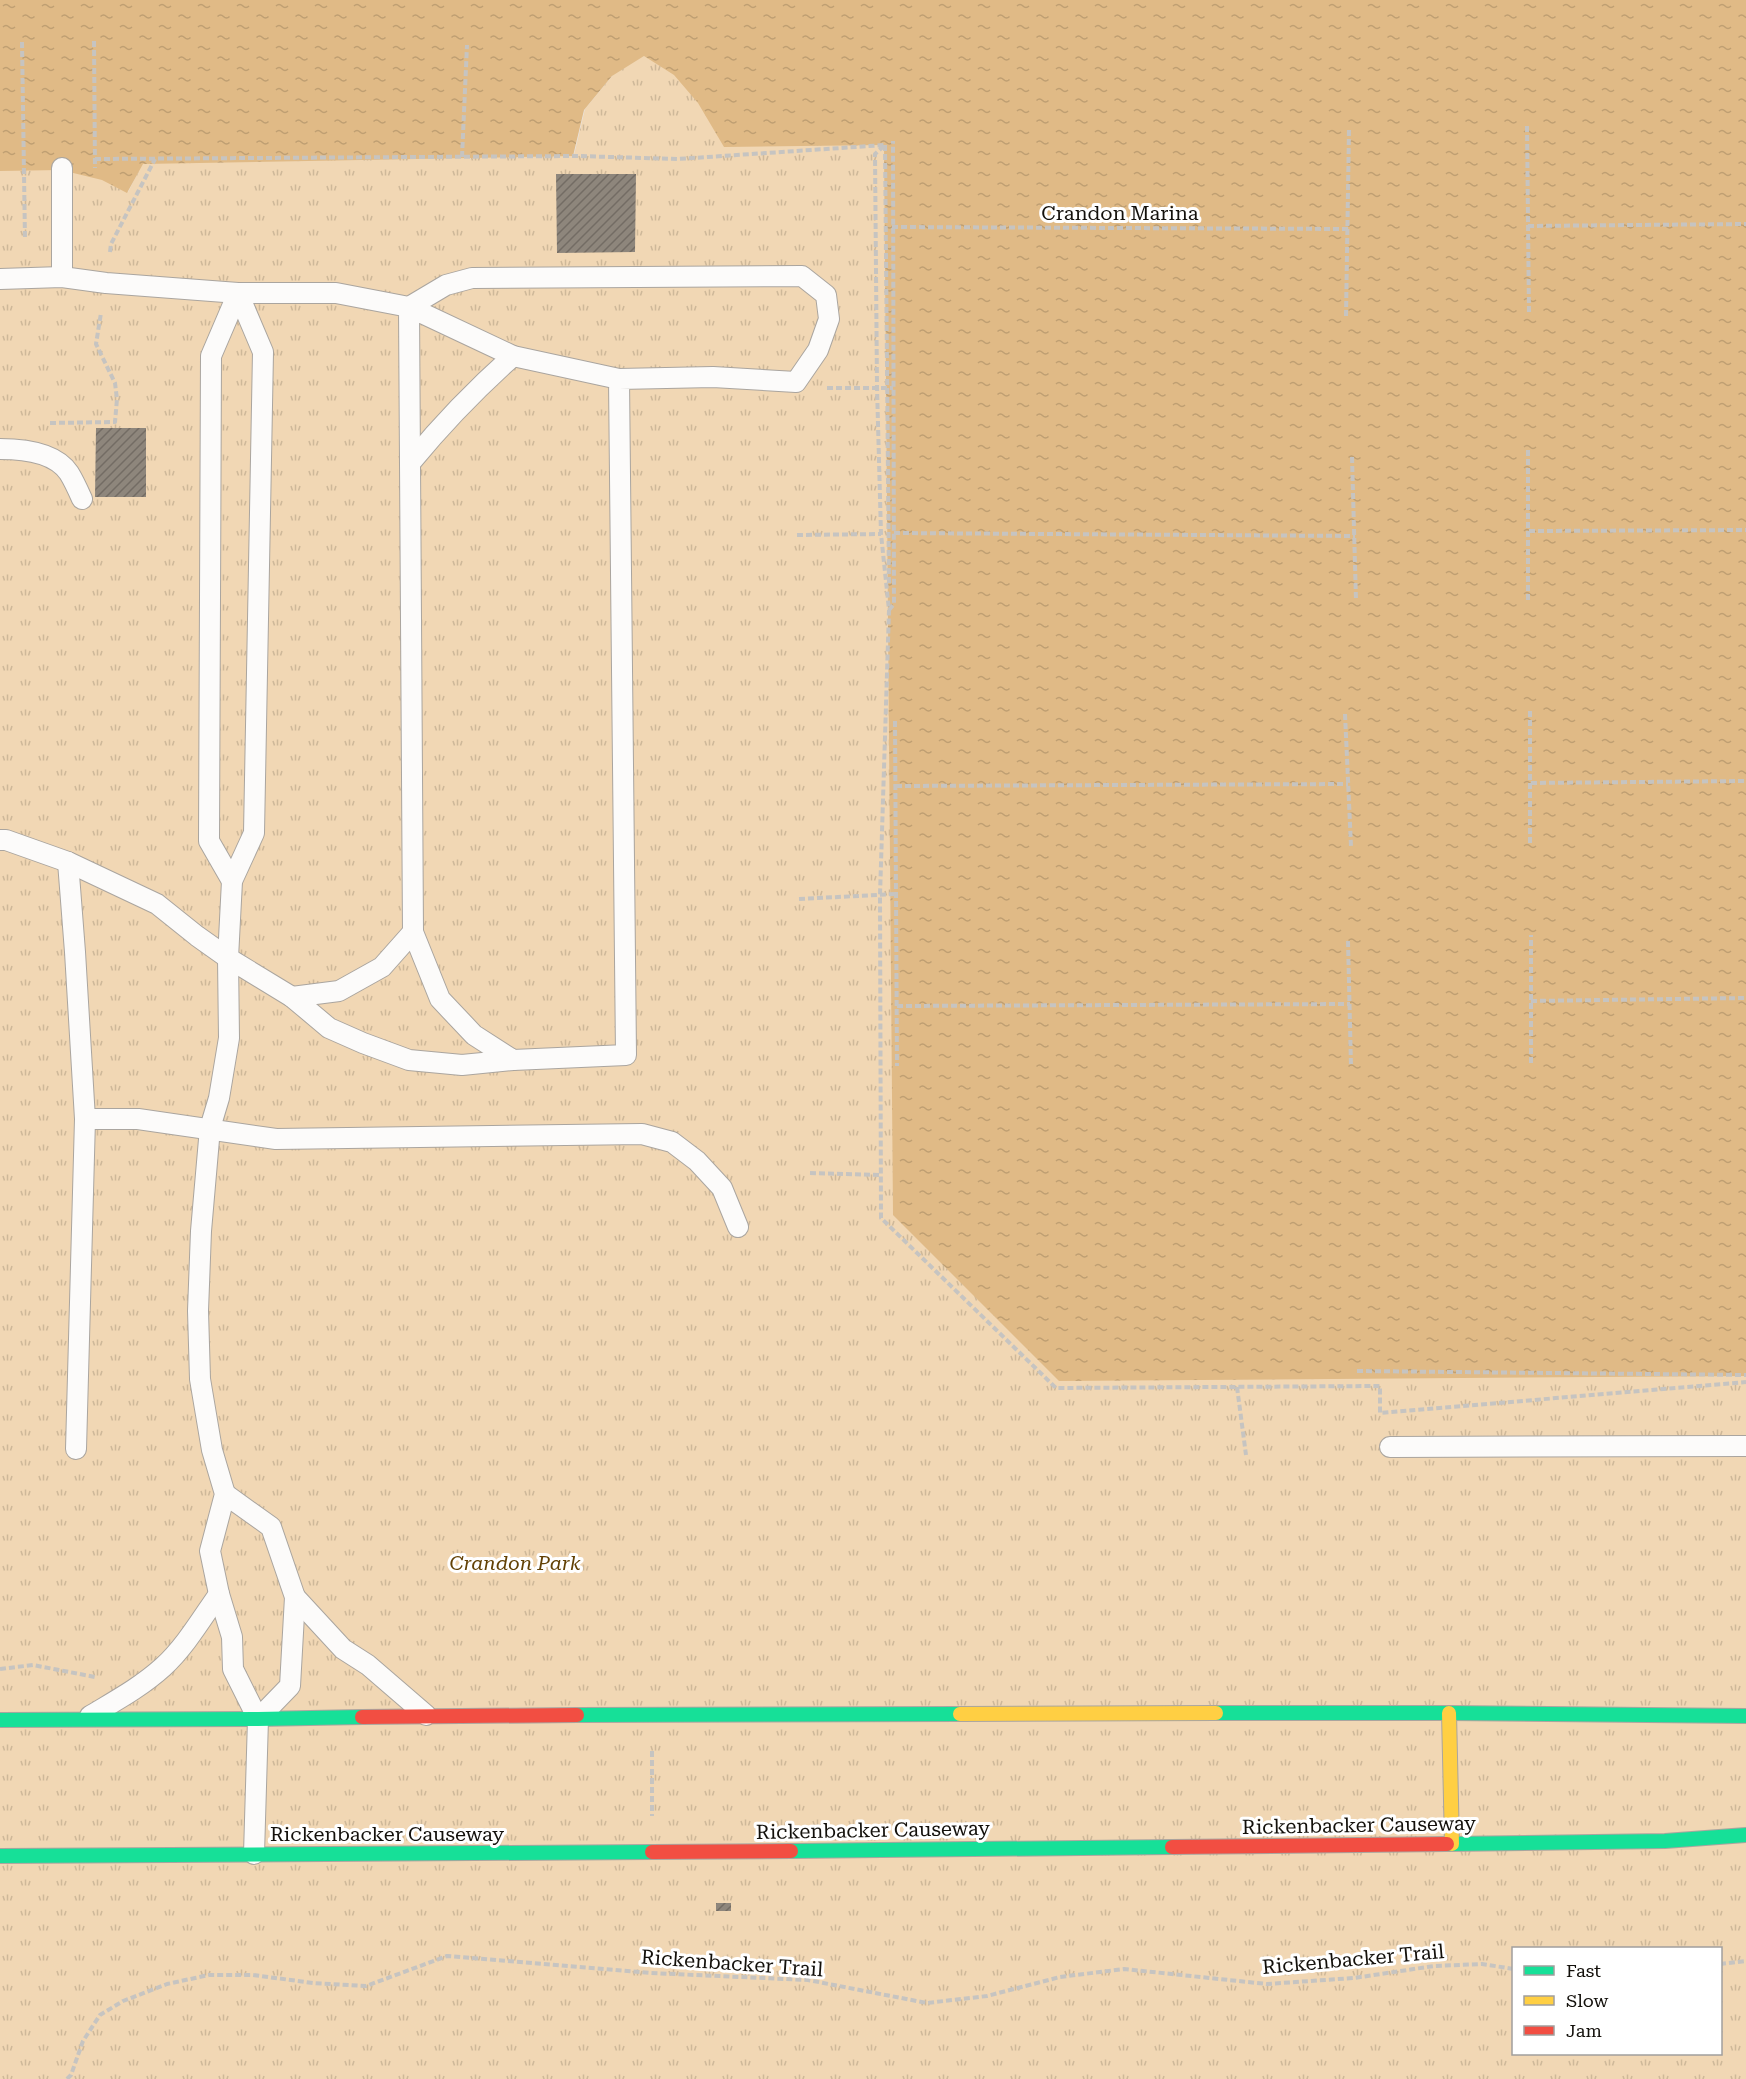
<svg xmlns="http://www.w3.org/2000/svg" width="1746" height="2079" viewBox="0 0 1746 2079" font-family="'Roboto Serif',serif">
<defs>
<pattern id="park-tufts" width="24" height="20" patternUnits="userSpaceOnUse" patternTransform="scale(1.5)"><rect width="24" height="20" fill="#f1d7b4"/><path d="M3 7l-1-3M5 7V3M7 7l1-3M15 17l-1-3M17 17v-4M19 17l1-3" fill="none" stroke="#ceb899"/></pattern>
<pattern id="water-ripples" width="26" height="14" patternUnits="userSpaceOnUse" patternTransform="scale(1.5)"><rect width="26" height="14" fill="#e0ba86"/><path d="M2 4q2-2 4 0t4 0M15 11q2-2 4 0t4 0" fill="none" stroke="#bf9f72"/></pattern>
<pattern id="building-hatch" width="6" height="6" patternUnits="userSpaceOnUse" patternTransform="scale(1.5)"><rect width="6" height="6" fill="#8e867c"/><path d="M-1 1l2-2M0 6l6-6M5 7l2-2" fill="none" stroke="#736c64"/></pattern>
</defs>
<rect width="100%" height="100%" fill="#e9e2db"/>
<!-- park -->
<path fill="url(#park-tufts)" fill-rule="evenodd" d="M645 55 884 145 1746 1376V2079H0V170L62 168 103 179 128 192 143 163 574 155 585 109 613 75ZM1514 1948H1720V2054H1514Z"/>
<!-- water -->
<polygon fill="url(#water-ripples)" points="0,0 1746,0 1746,1376 1059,1381 893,1215 884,145 724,147 698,103 674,75 644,56 612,76 584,110 573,156 143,164 127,193 102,180 61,170 0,171"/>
<!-- building -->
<g fill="url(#building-hatch)">
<polygon points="556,174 636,174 635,252 557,253"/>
<polygon points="96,428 146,428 146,497 95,497"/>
<rect x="716" y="1903" width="15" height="8"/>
</g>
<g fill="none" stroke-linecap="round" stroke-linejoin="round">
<!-- lane casing -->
<g stroke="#aaa59f" stroke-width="22">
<g id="lane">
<polyline points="62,168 62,277"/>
<polyline points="0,279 62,277 106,283 238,293 336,293 409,307 513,356 619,379 713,377 796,382 818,350 829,319 826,295 802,276 472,278 446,285 409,307 413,932 440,999 474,1035 513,1060 626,1055 619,379"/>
<polyline points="238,293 263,352 254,833 232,881 228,958 229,1038 219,1098 210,1128 201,1231 198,1311 200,1379 212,1450 225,1494 210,1551 219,1594 232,1637 233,1669 258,1719 254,1854"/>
<path d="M0 449C23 449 55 452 69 473 74 481 78 490 82 499"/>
<path d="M411 462C443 423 476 389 513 356"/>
<polyline points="0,840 6,840 68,862 157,904 197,936 228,958 292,997 329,1028 363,1043 409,1060 462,1065 513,1060"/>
<polyline points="68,862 75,952 85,1119 76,1449"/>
<polyline points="232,881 209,841 211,356 238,293"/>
<polyline points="292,997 339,991 382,967 413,932"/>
<polyline points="85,1119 138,1119 276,1139 642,1134 672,1142 697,1161 722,1188 738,1227"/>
<polyline points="1390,1447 1746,1446"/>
<polyline points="225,1494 271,1527 295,1597 290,1686 258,1719"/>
<polyline points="295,1597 343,1649 368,1665 426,1715"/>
<path d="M90 1716C115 1701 141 1687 163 1667 185 1647 202 1618 219 1594"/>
</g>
</g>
<!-- fast casing -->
<g stroke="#aaa59f" stroke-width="16">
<g id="fast">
<polyline points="1216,1713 1449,1713 1746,1716"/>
<polyline points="577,1715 960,1714"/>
<polyline points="0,1720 258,1719 362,1717"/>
<polyline points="1447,1844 1665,1841 1746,1835"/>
<polyline points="791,1851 1172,1847"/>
<polyline points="0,1856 652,1852"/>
</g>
</g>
<!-- slow casing -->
<g stroke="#aaa59f" stroke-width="16">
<g id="slow">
<polyline points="1449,1713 1452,1844"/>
<polyline points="960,1714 1216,1713"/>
</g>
</g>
<!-- jam casing -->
<g stroke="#aaa59f" stroke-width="16">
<g id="jam">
<polyline points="362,1717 577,1715"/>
<polyline points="1172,1847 1447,1844"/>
<polyline points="652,1852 791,1851"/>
</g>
</g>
<!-- path -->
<g stroke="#c6c4c1" stroke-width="4" stroke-dasharray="6 3" stroke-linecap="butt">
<polyline points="94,41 95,168"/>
<polyline points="22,42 25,239"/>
<polyline points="1527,126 1529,315"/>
<polyline points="885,145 889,585"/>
<polyline points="462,157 467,45"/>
<polyline points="95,159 578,156 678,159 885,145 875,154 877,387 881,534 889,610 880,895 881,1218 1056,1388 1380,1386 1380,1413 1746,1382"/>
<polyline points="1528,226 1746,224"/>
<polyline points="892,227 1348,229"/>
<polyline points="110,252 111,244 155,159"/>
<polyline points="1346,316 1349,129"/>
<polyline points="827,388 893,388"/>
<polyline points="50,423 115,422 117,399 115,383 96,344 101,313"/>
<polyline points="1352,457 1356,600"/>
<polyline points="1529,531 1746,530"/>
<polyline points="894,533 1355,536"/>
<polyline points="797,535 881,534"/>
<polyline points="1528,600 1528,450"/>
<polyline points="889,610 894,604 893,141"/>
<polyline points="1530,711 1530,845"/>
<polyline points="1345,714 1351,846"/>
<polyline points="895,721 897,1066"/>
<polyline points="1531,783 1746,781"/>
<polyline points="896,786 1348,784"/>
<polyline points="799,899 896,894"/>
<polyline points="1348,941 1351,1066"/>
<polyline points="1531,1001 1746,998"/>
<polyline points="897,1006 1350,1004"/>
<polyline points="1531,1063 1531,935"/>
<polyline points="810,1173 882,1175"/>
<polyline points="1357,1371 1746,1375"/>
<polyline points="1237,1387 1246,1455"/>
<polyline points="0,1669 33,1665 95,1677"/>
<polyline points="652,1751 652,1816"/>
<polyline points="1720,1964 1746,1961"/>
<polyline points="67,2079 71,2075 83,2041 100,2015 123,2001 167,1984 209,1975 253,1975 313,1983 366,1986 447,1956 651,1973 808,1980 927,2003 987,1996 1060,1977 1124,1969 1267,1984 1354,1978 1434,1966 1482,1964 1514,1969"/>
</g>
<!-- lane -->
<use href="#lane" stroke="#fcfbfa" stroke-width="20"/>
<!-- fast -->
<use href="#fast" stroke="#16e098" stroke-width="14"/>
<!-- slow -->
<use href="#slow" stroke="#ffcf43" stroke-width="14"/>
<!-- jam -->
<use href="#jam" stroke="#f24e42" stroke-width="14"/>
</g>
<g text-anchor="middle" stroke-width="6" stroke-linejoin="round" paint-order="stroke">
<!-- street labels -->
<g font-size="20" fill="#13100b" stroke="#fff">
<text x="1120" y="220">Crandon Marina</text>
<text transform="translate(1359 1825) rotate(-1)" y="7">Rickenbacker Causeway</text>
<text transform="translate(873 1830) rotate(-1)" y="7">Rickenbacker Causeway</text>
<text x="387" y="1841">Rickenbacker Causeway</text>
<text transform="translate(1353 1959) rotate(-5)" y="7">Rickenbacker Trail</text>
<text transform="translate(732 1963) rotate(4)" y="7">Rickenbacker Trail</text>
</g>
<!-- park labels -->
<g font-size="20" font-style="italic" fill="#624105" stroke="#fff">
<text x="515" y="1570">Crandon Park</text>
</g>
</g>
<!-- legend -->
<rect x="1512" y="1947" width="210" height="108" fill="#ffffff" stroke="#a19f9d" stroke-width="1.5"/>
<rect x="1524" y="1966" width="30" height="9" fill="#16e098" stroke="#a19f9d" stroke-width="1.5"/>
<text x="1566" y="1977" font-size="18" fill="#13100b">Fast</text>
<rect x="1524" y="1996" width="30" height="9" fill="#ffcf43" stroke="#a19f9d" stroke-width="1.5"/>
<text x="1566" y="2007" font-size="18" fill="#13100b">Slow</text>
<rect x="1524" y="2026" width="30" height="9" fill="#f24e42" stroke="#a19f9d" stroke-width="1.5"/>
<text x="1566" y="2037" font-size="18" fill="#13100b">Jam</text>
</svg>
